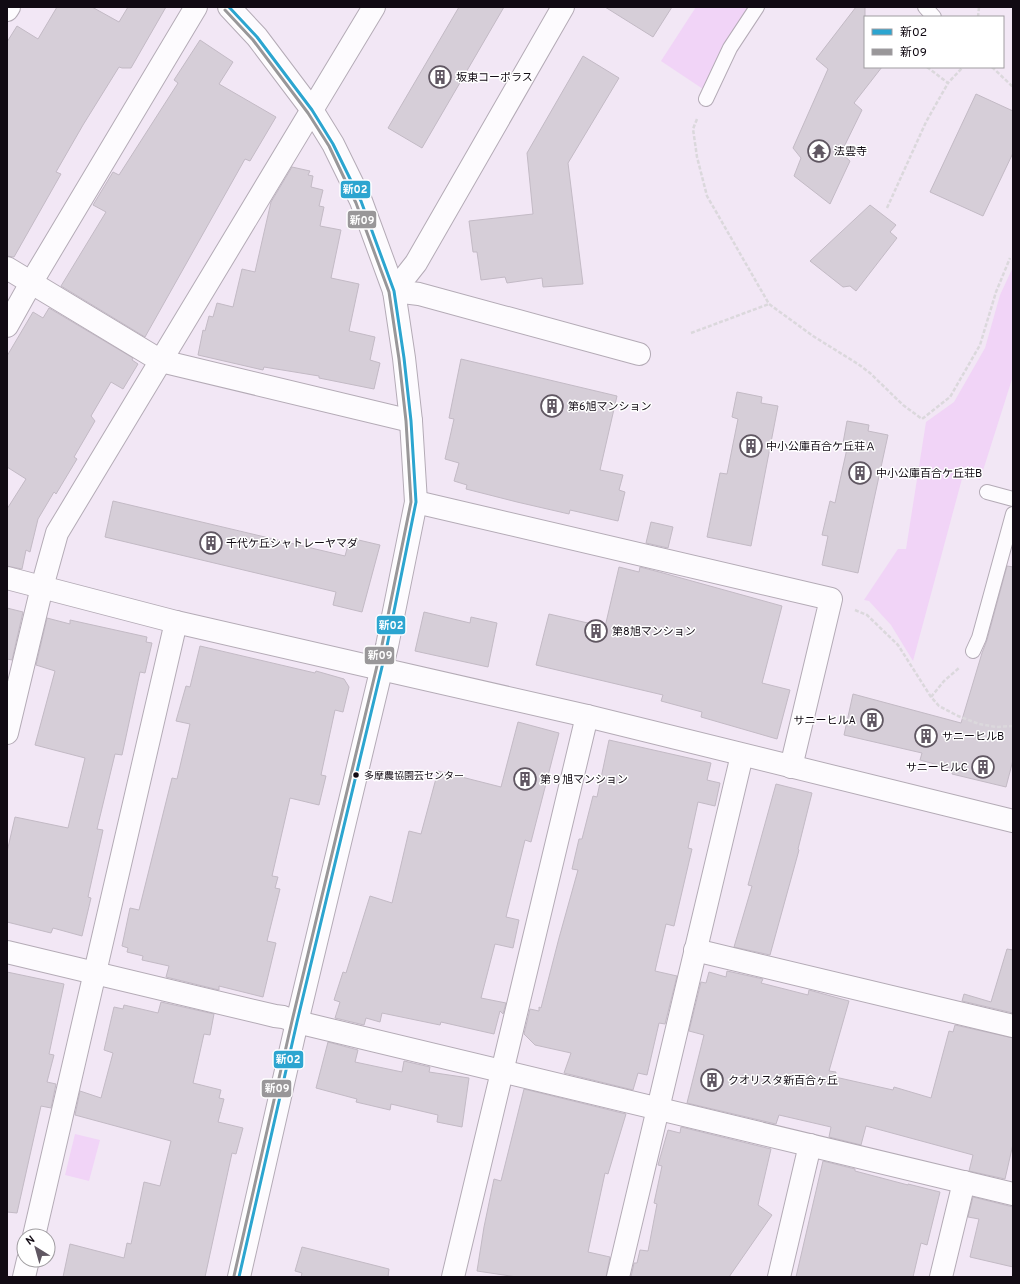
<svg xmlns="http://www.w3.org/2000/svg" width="1020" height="1284" viewBox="0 0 1020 1284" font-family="Overpass,'Noto Sans JP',sans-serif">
<rect width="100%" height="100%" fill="#f2e7f5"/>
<!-- green -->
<g fill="#f1d4f7">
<polygon points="696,7 751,7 725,46 703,89 661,61"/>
<polygon points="1013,267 1013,376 980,480 963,475 913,661 891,625 869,601 864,600 898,549 906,549 926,422 954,402 985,348 1000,295"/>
<polygon points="75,1134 100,1140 89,1181 65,1175"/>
</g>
<!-- building -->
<g fill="#d6ced8" stroke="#c3bac5">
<polygon points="57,7 92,7 119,22 128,7 166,7 131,68 122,68 119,67 83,125 56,172 61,174 14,257 7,256 7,42 17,26 38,39"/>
<polygon points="459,7 504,7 422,148 388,128"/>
<polygon points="605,7 672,7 653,37"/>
<polygon points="856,7 865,7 865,67 882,67 854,103 862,110 841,153 850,161 830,204 794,176 801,158 793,148 828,69 816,59"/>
<polygon points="200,40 233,62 219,84 276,117 250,161 245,159 145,337 61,286 106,212 93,205 113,172 119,175 178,83 174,80"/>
<polygon points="583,56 619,78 568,163 583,284 543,287 542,278 507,283 505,277 481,280 477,252 473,252 469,221 533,214 527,153"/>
<polygon points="976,94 1013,111 1013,153 983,216 930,192"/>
<polygon points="292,167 310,171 308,175 313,176 311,187 323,190 319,206 324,207 320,226 341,230 331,278 359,284 349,331 375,337 370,360 380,363 374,389 319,378 319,376 264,367 263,370 198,355 203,330 205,331 209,316 213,317 217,303 233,307 242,269 255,272 271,202"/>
<polygon points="870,205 896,225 890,232 897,238 856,291 850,286 843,287 810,261"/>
<polygon points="49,308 133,358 132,360 138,364 123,389 111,382 91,416 95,421 74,457 77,459 56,494 54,492 38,519 30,552 26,550 22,569 7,566 7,509 26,479 7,467 7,356 33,312 43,318"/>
<polygon points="461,359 617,396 600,470 623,475 619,490 625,492 618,521 570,510 569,514 517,502 466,489 467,485 454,481 459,463 445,459 454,419 449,418"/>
<polygon points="737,392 762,397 761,403 778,406 751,546 707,537 720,473 727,474 738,419 732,417"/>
<polygon points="847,421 869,425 868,431 888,435 858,573 822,565 828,536 822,535 830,501 835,503 848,444 843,443"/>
<polygon points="113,501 345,556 350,538 380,545 362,612 333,605 336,592 105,537"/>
<polygon points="651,522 673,527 668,548 646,543"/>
<polygon points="1007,566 1013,567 1013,760 1006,787 952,774 953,769 920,760 922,753 844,735 853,694 961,723 982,653 987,640"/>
<polygon points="619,567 639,572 640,567 663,573 782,606 762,683 790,690 777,739 701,717 702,712 661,701 663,695 536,665 549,614 605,627"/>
<polygon points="7,608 23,612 12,660 7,659"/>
<polygon points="424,612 470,623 471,617 497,623 488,667 415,651"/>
<polygon points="47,618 70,624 70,620 147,637 146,642 152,643 145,673 140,672 122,755 115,754 97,829 103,830 88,897 91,898 82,936 53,928 51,933 7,922 7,852 15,817 68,828 85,758 35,745 55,671 36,665"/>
<polygon points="200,646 315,673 316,671 344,679 349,687 343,712 335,710 321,775 326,776 319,805 290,798 272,876 278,877 275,888 280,889 267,941 276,943 263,997 219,986 219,990 166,977 169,966 142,960 143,956 127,952 128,948 122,946 130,908 139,910 172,778 177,779 190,724 176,721 186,686 190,687"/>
<polygon points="518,722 559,733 531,842 525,840 506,917 519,920 513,948 495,944 481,998 506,1003 503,1014 500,1011 494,1034 441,1022 440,1025 382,1013 380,1022 366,1018 364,1025 335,1018 340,1002 334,1000 343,972 346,973 370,896 392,903 409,831 421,834 438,771 501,787"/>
<polygon points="609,740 711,763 707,780 720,783 715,806 698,802 688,848 692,849 674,926 666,924 655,971 677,976 665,1024 659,1023 647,1075 638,1073 633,1090 564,1073 571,1053 535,1045 524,1034 530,1009 539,1011 539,1007 541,1008 559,938 578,870 572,869 579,839 582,839 593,796 597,797"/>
<polygon points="776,784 812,793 798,849 799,850 770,955 734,947 752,886 748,885"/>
<polygon points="1007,949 1013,950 1013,1013 962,1001 964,994 991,1002"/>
<polygon points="727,971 763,979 761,983 808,995 809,990 849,1001 829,1071 836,1072 835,1077 893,1090 894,1087 931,1098 949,1031 953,1032 955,1025 1013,1038 1013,1144 1005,1179 969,1171 973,1155 866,1126 861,1145 829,1137 831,1127 779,1115 776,1124 687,1103 704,1035 689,1031 701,982 706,983 709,972 726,977"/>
<polygon points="7,972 64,984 49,1054 54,1055 47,1082 56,1084 51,1108 41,1106 17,1213 7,1212"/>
<polygon points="161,1002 214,1014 210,1035 204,1034 193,1083 221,1090 219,1098 224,1099 218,1122 243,1128 236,1154 232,1153 205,1277 63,1277 70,1244 124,1258 127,1243 131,1244 144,1182 160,1186 171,1141 75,1115 80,1091 101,1098 113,1053 104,1050 114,1007 123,1009 124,1005 158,1013"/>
<polygon points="328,1042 358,1050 355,1062 402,1072 404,1061 430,1067 429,1072 469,1078 462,1127 437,1122 438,1115 391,1104 390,1110 356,1102 357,1099 316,1088"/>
<polygon points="524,1089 626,1114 608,1174 605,1173 588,1252 610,1257 606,1277 517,1277 477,1271 484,1227 494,1179 501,1181"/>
<polygon points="681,1127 771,1149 758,1205 772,1215 729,1277 631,1277 634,1263 637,1263 640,1250 648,1251 657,1204 654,1203 662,1166 658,1165 668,1130 680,1133"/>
<polygon points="823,1161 855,1169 855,1171 908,1185 908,1184 940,1192 927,1245 921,1243 913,1277 796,1277"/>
<polygon points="973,1197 1013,1207 1013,1267 970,1257 979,1219 968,1217"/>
<polygon points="302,1247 389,1269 388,1277 301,1277 302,1273 295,1271"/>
</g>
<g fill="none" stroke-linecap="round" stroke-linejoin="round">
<!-- lane casing -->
<g stroke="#b4abb6" stroke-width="16">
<g id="lane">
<polyline points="925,7 934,17"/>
<polyline points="706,99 730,48 757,7"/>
<polyline points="987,492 1013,499"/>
<polyline points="973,651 979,638 1013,514"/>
</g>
</g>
<!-- street casing -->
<g stroke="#b4abb6" stroke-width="24">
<g id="street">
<polyline points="7,10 9,7"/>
<polyline points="7,268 161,361 411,421"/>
<polyline points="394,291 416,263 563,7"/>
<polyline points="394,291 419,294 639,354"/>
<polyline points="7,326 31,283 196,7"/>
<polyline points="416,502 831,599 791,767"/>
<polyline points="7,578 176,622 381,669"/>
<polyline points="7,733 42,587 57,533 374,7"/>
<polyline points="695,950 1013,1026"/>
<polyline points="7,952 275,1016 283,1017 297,1022 1013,1194"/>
<polyline points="34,1236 176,622"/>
<polyline points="24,1277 28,1260"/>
<polyline points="453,1277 587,716"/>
<polyline points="618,1277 742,755"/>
<polyline points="779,1277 810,1145"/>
<polyline points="941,1277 964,1182"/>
</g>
</g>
<!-- secondary casing -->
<g stroke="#b4abb6" stroke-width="24">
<g id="secondary">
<polyline points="229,7 257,37 312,110 333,144 361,201 394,291 404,358 411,421 416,502 387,646 297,1022 239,1277"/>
<polyline points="381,669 587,716 1013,821"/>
</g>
</g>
<!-- path -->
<g stroke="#dbd8dc" stroke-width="2.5" stroke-dasharray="4 2" stroke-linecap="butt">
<polyline points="978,17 979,7"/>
<polyline points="927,67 948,83 963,67"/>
<polyline points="992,67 1013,87"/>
<polyline points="697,119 693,129 697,157 707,196 769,304 813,336 858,364 870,373 903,405 922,419 950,397 980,345 996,292 1010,258"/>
<polyline points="887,208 926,122 948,83"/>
<polyline points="691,333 769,304"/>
<polyline points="855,610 867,615 898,645 931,697 939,706 958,716 979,724 996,727 1013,726"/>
<polyline points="931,697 944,681 959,668"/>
</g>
<!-- lane -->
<use href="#lane" stroke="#fdfbfe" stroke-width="14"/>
<!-- street -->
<use href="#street" stroke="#fdfbfe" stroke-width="22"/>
<!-- secondary -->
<use href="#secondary" stroke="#fdfbfe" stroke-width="22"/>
<!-- bus-1 casing -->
<g stroke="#fff" stroke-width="6">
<polyline id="bus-1" points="229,7 257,37 312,110 333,144 361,201 394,291 404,358 411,421 416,502 387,646 297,1022 239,1277"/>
</g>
<!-- bus-2 casing -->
<g stroke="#fff" stroke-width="6">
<polyline id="bus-2" points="225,10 253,40 308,113 329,146 356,203 389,292 399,359 406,421 411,502 382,645 292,1021 234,1276"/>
</g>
<!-- bus-1 -->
<use href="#bus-1" stroke="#2ca5d0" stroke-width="3"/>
<!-- bus-2 -->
<use href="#bus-2" stroke="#999799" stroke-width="3"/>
</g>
<!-- icons -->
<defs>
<g id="building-ring" transform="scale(1.15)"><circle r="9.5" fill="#fff" stroke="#605762" stroke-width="1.5"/><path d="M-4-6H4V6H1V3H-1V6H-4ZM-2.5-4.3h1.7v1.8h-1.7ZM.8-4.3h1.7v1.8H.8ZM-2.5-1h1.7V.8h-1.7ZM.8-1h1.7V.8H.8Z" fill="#605762"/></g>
<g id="temple-ring" transform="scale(1.15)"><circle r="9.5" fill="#fff" stroke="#605762" stroke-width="1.5"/><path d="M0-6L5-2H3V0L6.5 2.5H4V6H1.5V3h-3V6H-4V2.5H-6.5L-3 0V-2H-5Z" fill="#605762"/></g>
</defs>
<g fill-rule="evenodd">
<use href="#building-ring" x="440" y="77"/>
<use href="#temple-ring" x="819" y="151"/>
<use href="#building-ring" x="552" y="406"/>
<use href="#building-ring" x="751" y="446"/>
<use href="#building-ring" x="860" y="473"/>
<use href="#building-ring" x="211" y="543"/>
<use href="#building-ring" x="596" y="631"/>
<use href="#building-ring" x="872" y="720"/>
<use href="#building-ring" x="926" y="736"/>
<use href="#building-ring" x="983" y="767"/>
<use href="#building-ring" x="525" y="779"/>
<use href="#building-ring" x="712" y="1080"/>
</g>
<!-- markers -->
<circle fill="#110a13" stroke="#fff" stroke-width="1.5" cx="356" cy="775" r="3.5"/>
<g text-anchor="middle" stroke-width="3" stroke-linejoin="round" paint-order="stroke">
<!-- bus labels -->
<g font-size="10" fill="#110a13" stroke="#fff" text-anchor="start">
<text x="364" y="779">多摩農協園芸センター</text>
</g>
<!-- poi labels -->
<g font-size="11" fill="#110a13" stroke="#fff" text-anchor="start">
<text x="456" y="81">坂東コーポラス</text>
<text x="834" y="155">法雲寺</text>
<text x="568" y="410">第6旭マンション</text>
<text x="766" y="450">中小公庫百合ケ丘荘Ａ</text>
<text x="876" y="477">中小公庫百合ケ丘荘B</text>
<text x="226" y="547">千代ケ丘シャトレーヤマダ</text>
<text x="612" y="635">第8旭マンション</text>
<text x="856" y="724" text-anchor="end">サニーヒルA</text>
<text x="942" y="740">サニーヒルB</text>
<text x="968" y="771" text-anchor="end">サニーヒルC</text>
<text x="540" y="783">第９旭マンション</text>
<text x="728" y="1084">クオリスタ新百合ヶ丘</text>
</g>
</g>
<g stroke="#fff" stroke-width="1.5">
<rect x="340" y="180" width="31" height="19" rx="4" fill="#2ca5d0"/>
<rect x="347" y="210" width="30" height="19" rx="4" fill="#999799"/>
<rect x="376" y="615" width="30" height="20" rx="4" fill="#2ca5d0"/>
<rect x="364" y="646" width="31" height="19" rx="4" fill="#999799"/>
<rect x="273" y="1050" width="31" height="19" rx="4" fill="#2ca5d0"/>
<rect x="261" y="1079" width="31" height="19" rx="4" fill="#999799"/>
</g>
<g font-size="11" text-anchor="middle" font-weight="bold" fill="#fff">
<text x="355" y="193">新02</text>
<text x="362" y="224">新09</text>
<text x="391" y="629">新02</text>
<text x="380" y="659">新09</text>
<text x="288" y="1063">新02</text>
<text x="277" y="1092">新09</text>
</g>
<!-- border -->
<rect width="1020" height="1284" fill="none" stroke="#110a13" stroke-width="16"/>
<!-- legend -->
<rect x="864" y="16" width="140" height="52" fill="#ffffff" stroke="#a09da1"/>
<rect x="872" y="29" width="20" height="6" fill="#2ca5d0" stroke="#a09da1"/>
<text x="900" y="36" font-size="12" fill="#110a13">新02</text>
<rect x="872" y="49" width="20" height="6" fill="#999799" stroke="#a09da1"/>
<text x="900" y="56" font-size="12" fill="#110a13">新09</text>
<!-- north arrow -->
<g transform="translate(36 1248) rotate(323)"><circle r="19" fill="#ffffff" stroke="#a09da1"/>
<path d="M0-3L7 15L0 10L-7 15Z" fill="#605762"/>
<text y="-6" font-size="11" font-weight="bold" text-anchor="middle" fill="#110a13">N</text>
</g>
</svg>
